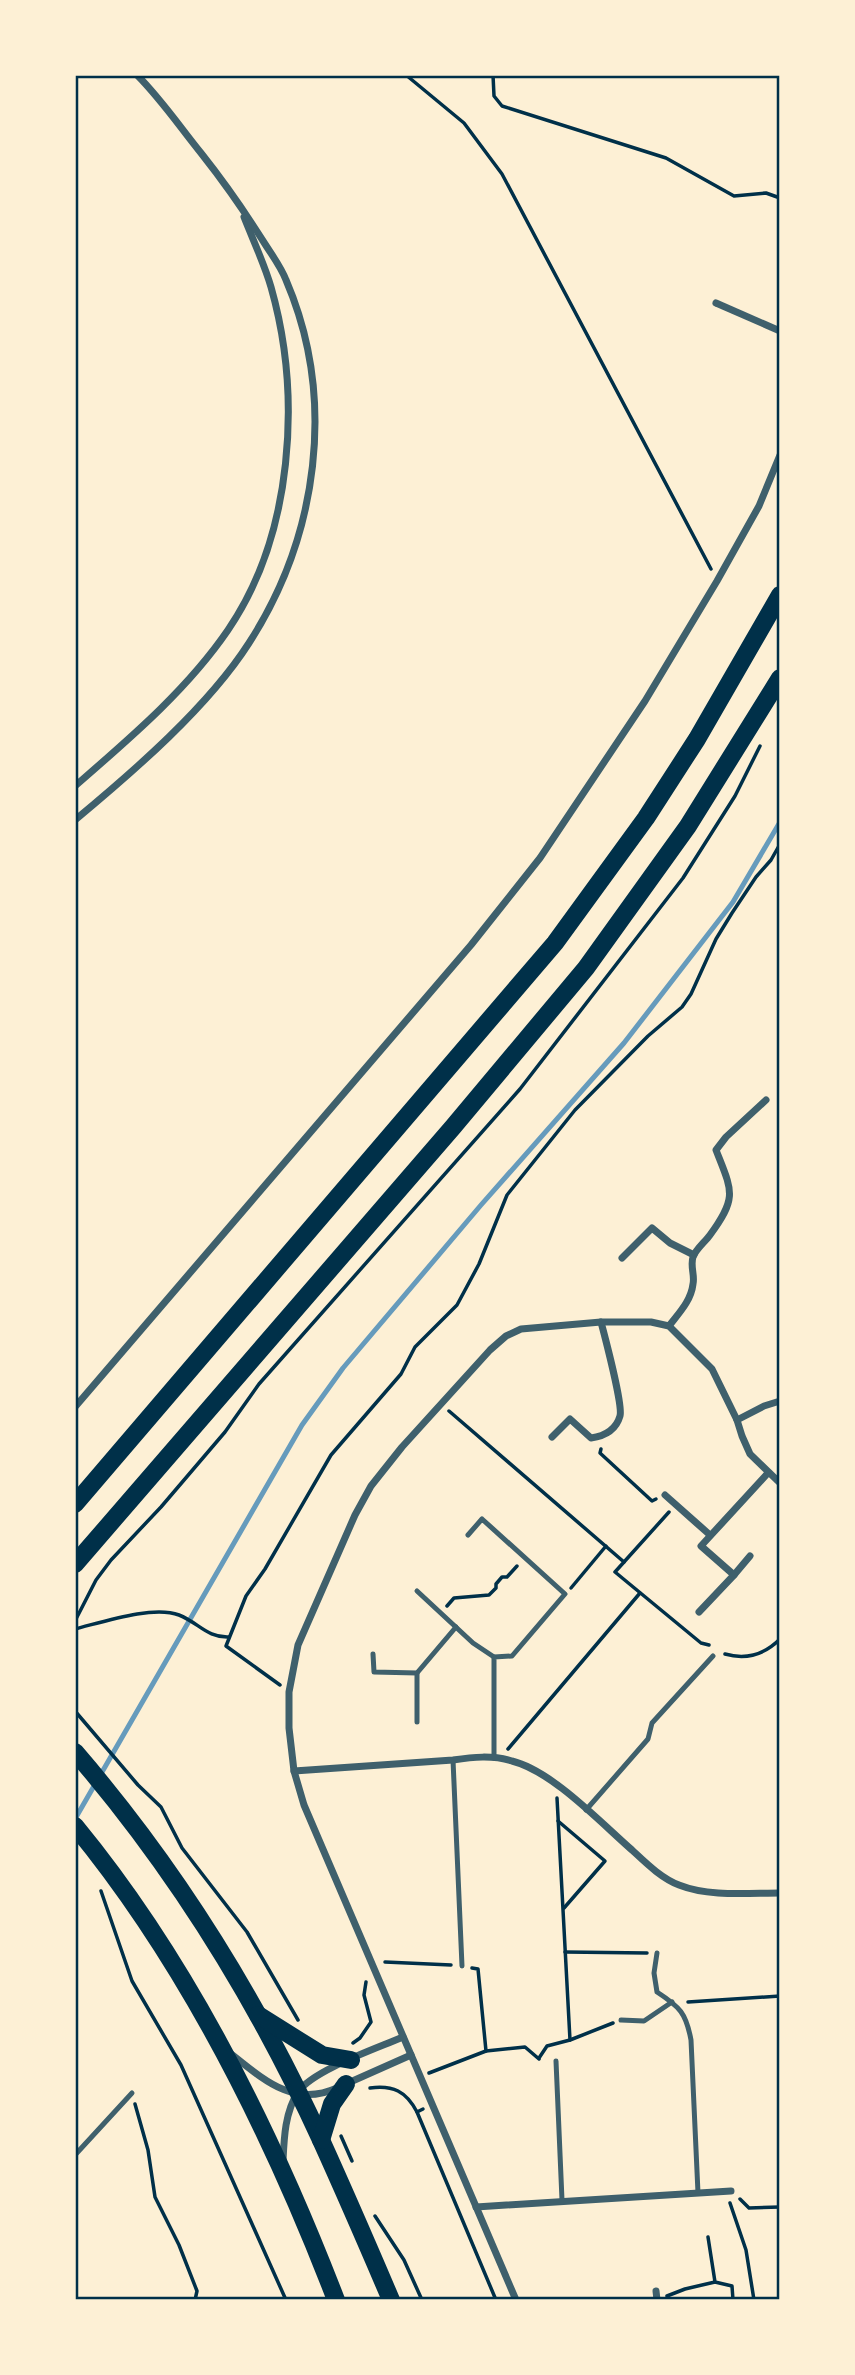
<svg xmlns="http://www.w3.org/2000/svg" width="855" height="2375" viewBox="0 0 855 2375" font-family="Cabin,sans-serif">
<rect width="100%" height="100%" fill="#fdf0d5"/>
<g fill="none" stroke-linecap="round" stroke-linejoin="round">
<!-- stream -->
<polyline stroke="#669bbc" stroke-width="5" points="75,1819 302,1425 343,1368 481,1205 624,1043 733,902 780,822"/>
<!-- path -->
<g stroke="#003049" stroke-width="3.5">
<polyline points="406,75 464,123 502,174 711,569"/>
<polyline points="493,75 494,96 502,106 666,158 734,196 766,193 780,198"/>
<polyline points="449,1411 624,1562 615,1572 701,1643 709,1645"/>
<polyline points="601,1449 600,1453 652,1501 656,1499"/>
<polyline points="624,1562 669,1512"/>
<polyline points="571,1588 606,1546"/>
<polyline points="447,1606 454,1598 489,1595 496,1588 496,1584 502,1577 507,1577 517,1566"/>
<polyline points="75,1621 96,1580 111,1560 161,1507 225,1432 259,1384 520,1089 683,878 735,796 760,746"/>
<path d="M75 1629C103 1622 153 1605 179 1615 199 1623 207 1638 229 1637"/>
<path d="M725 1654C746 1660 764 1655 780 1639"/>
<polyline points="280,1685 226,1646 246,1596 265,1569 331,1455 401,1374 415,1347 457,1305 479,1264 507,1195 575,1110 648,1036 682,1007 691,994 716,939 732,913 756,877 771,860 780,844"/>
<polyline points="75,1711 138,1785 161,1807 182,1848 247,1932 298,2020"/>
<polyline points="508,1749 640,1593"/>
<polyline points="558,1821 605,1861 564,1908"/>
<polyline points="101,1891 132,1981 181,2065 286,2300"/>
<polyline points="565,1952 647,1953"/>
<polyline points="385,1962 451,1965"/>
<polyline points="688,2002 780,1996"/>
<polyline points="570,2040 613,2023"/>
<polyline points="353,2043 360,2038 371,2022 364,1995 366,1982"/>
<polyline points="486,2051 525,2047 539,2059"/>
<polyline points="539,2058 547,2046 570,2040 557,1798"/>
<polyline points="429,2073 486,2051 478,1969 472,1968"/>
<path d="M370 2088C393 2085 406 2091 417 2112L423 2109"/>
<polyline points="135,2104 148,2150 155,2197 179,2245 197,2291 195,2300"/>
<polyline points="417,2112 496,2300"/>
<polyline points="341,2136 352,2161"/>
<polyline points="740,2199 749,2208 780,2207"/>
<polyline points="730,2203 746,2250 754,2300"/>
<polyline points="375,2216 404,2260 422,2300"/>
<polyline points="708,2237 715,2282 732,2286 733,2300"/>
<polyline points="667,2296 685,2289 715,2282"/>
</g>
<!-- service -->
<g stroke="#3f606c" stroke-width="5">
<polyline points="468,1535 482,1519 565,1594 512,1656 494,1657 494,1758"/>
<polyline points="417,1591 473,1643 494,1657"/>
<polyline points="373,1654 374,1672 417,1673 456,1627"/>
<polyline points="417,1673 417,1722"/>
<polyline points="453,1760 462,1966"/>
<polyline points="586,1810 648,1739 652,1723 713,1656"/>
<path d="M657 1953 654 1973 657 1992C680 2007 686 2013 691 2040L698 2193"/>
<polyline points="621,2020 644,2021 672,2002"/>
<polyline points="556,2061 562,2200"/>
<polyline points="75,2155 132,2093"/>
</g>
<!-- minor -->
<g stroke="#3f606c" stroke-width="7">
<polyline points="716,303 780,331"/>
<path d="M75 786C129 739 187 690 228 630 293 535 302 396 271 287 264 263 253 240 244 217"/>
<path d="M75 820C134 771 208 707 249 643 318 536 337 399 286 280 281 267 272 255 265 244 245 212 224 182 201 153 180 127 161 99 137 75"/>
<polyline points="622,1258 652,1228 670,1243 694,1255"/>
<path d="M669 1326C679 1313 691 1301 693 1284 695 1275 690 1266 693 1257 696 1249 705 1242 710 1235 738 1197 732 1191 716 1150L726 1137 766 1100"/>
<polyline points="75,1407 471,945 540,858 645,701 717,581 759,506 780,455"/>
<polyline points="737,1420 764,1406 780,1401"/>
<path d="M552 1437 570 1419 591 1438C605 1436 616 1430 620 1416 623 1406 605 1337 601 1322"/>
<polyline points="665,1495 710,1535"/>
<polyline points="734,1575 750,1556"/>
<polyline points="699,1612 734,1575 701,1546 768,1473"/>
<path d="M294 1771 453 1760C473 1757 492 1755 512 1761 552 1771 600 1822 632 1850 646 1863 661 1878 679 1885 709 1897 747 1893 780 1893"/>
<path d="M230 2053C263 2079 293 2108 337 2088"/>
<polyline points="348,2083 411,2055"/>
<path d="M283 2161C284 2138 285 2112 298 2092 313 2070 378 2048 403 2037"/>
<polyline points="476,2207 731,2191"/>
<polyline points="656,2291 657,2300"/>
<polyline points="516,2300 304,1805 294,1771 289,1728 289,1692 298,1645 355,1515 371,1486 402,1447 490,1350 506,1336 521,1329 601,1322 651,1322 669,1326 712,1369 737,1420 742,1436 750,1454 780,1483"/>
</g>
<!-- primary -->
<g stroke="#003049" stroke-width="18">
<polyline points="75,1504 555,943 646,818 697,739 780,595"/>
<polyline points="75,1564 453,1127 586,968 688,826 780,678"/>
<path d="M75 1752C175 1868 257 2000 321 2140 345 2193 368 2246 391 2300"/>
<path d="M75 1826C187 1962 273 2136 336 2300"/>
<polyline points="258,2015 322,2055 351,2060"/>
<polyline points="321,2140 332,2104 346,2084"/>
</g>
</g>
<!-- border -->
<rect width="855" height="2375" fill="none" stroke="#fdf0d5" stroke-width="154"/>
<rect x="77" y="77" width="701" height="2221" fill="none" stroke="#003049" stroke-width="2.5"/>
</svg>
